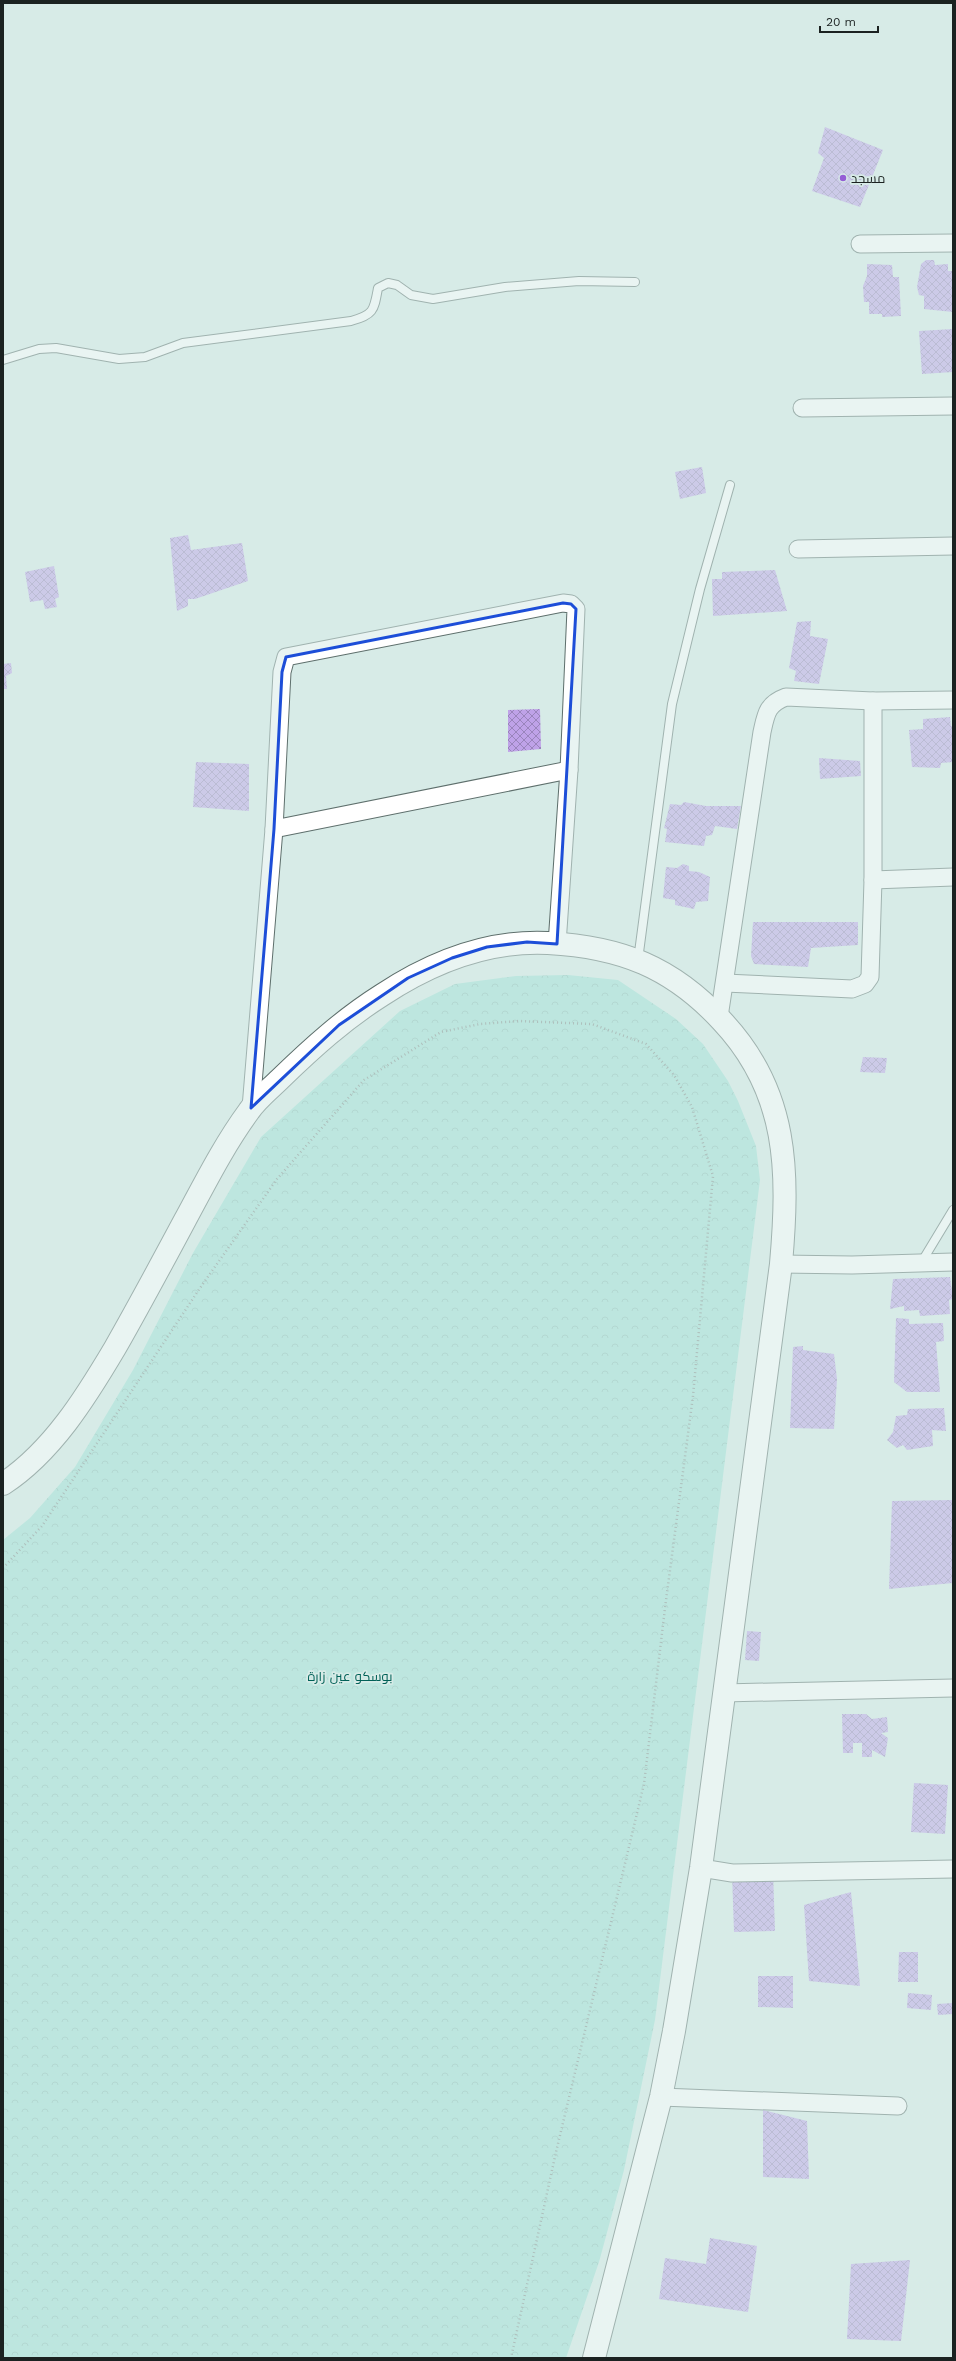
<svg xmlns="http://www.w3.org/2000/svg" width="956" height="2361" viewBox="0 0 956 2361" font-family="'Work Sans',Cairo,sans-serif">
<defs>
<pattern id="forest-crowns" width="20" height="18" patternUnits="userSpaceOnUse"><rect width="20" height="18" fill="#9ee1d5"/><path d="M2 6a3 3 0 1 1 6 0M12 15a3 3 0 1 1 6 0" fill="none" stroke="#88c1b7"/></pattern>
<pattern id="building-cross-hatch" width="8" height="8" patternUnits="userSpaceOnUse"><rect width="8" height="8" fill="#bfa2e8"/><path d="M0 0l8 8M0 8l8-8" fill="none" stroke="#9a84bc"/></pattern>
</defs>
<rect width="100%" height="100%" fill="#d7ebe7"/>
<!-- forest -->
<polygon fill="url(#forest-crowns)" points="568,975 618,980 676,1019 703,1044 728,1081 738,1101 756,1146 760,1180 655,2020 624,2170 599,2262 566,2358 3,2358 3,1540 30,1518 75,1467 133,1370 193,1253 261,1137 400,1011 455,984 516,976"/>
<!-- building -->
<g fill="url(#building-cross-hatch)">
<polygon points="825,127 883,150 860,207 812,191 824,158 818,153"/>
<polygon points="926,260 934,260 935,265 948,264 948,271 953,271 953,312 924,309 924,296 919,295 917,287 921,264"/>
<polygon points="867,264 892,265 893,277 899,277 901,316 882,317 882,314 869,314 869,302 864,302 863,286 867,276"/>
<polygon points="953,329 953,372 922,374 919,331"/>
<polygon points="702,467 706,493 680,499 675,472"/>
<polygon points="188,535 191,550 242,543 248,581 195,599 188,599 188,606 177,611 170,538"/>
<polygon points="54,566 59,597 55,599 57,607 45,609 43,600 30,602 25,572"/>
<polygon points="775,570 787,611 713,616 712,579 722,579 722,572"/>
<polygon points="811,621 810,636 828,639 819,684 794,681 796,671 789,668 797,622"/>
<polygon points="11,663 12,673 6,676 7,689 3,689 3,664"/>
<polygon points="540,709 541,749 508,752 508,710"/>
<polygon points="950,717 951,726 953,726 953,762 941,763 940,768 912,767 909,730 923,729 923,719"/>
<polygon points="819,758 860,761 861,776 820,779"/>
<polygon points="196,762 249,764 249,811 193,807"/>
<polygon points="684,802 706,806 741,806 737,829 715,826 712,835 706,836 704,846 665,842 667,829 664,828 670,804 681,805"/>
<polygon points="683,864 689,866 689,871 699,872 710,877 708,901 696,902 694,909 675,905 675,900 663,898 666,867 677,868"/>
<polygon points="753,922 858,922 858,945 811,948 808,967 754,964 751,956"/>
<polygon points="863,1057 887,1058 885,1073 860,1072"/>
<polygon points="950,1277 953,1299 949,1300 950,1314 920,1316 919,1310 904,1311 904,1306 890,1309 893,1279"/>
<polygon points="896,1318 909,1319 909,1324 943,1323 944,1341 936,1342 940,1392 907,1392 894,1382"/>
<polygon points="803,1346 803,1350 834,1354 837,1379 834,1429 790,1428 793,1347"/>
<polygon points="944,1408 946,1431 932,1430 933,1446 907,1450 903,1445 897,1448 887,1440 893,1432 896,1416 907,1415 908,1409"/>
<polygon points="953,1500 953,1583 889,1589 892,1501"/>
<polygon points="747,1631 761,1632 759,1661 745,1660"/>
<polygon points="842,1714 866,1714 872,1719 887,1717 888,1732 881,1733 888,1738 885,1757 872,1750 872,1757 862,1757 862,1743 853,1743 853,1753 843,1753"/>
<polygon points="914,1783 948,1785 945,1834 911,1832"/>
<polygon points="773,1871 775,1931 734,1932 732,1873"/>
<polygon points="851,1892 860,1986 809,1981 804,1905"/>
<polygon points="899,1952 918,1952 918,1982 898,1982"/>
<polygon points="758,1976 793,1976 793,2008 758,2007"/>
<polygon points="908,1993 932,1995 931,2010 907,2008"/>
<polygon points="953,2003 953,2014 938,2015 937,2004"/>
<polygon points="763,2110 807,2121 809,2179 763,2177"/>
<polygon points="710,2238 757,2246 748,2312 659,2299 665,2258 706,2264"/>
<polygon points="910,2260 901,2341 847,2339 851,2264"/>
</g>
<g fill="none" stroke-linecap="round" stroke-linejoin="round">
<!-- service casing -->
<g stroke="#5e6f6c" stroke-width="10">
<g id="service">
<path d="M3 360 39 349 56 348 119 359 145 357 183 343 351 321C374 315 374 310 378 288L388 283 397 285 411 295 433 299 505 287 579 281 635 282"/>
<polyline points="638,960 672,704 700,589 730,485"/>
<polyline points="921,1263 953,1210"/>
</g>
</g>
<!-- minor casing -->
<g stroke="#5e6f6c" stroke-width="19">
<g id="minor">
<polyline points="860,244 953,243"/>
<polyline points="802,408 953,406"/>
<polyline points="798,549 953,546"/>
<polyline points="274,829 569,770"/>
<polyline points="873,880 953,877"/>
<polyline points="725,983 852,989 865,984 870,977 873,880 873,701"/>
<path d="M719 1017 762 732C766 714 767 704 786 697L873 701 953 700"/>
<polyline points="251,1108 274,829 282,672 286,657 563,603 571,604 576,609 569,770 557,944"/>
<polyline points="781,1264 852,1265 953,1262"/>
<polyline points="723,1693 953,1688"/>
<polyline points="701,1868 732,1873 953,1869"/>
<polyline points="661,2097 898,2106"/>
</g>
</g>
<!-- secondary casing -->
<g stroke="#5e6f6c" stroke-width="24">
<path id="secondary" d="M3 1484C52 1452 86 1397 115 1348 139 1306 162 1263 185 1220 205 1183 224 1145 249 1111 257 1099 270 1089 280 1079 312 1048 344 1019 382 995 432 962 488 940 548 943 621 947 672 967 722 1021 789 1092 789 1172 781 1264L701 1868 674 2031 661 2097 594 2358"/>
</g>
<!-- path -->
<polyline stroke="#7c8987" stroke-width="2.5" stroke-dasharray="1 3" stroke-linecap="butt" points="3,1568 42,1526 200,1288 277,1179 364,1080 441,1032 480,1024 519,1021 592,1024 646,1044 674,1075 692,1107 713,1176 693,1396 665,1608 644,1784 556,2152 511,2358"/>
<!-- service -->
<use href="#service" stroke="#fff" stroke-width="8"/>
<!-- minor -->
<use href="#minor" stroke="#fff" stroke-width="17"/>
<!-- secondary -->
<use href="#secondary" stroke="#fff" stroke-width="22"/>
</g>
<!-- marked area -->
<path d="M0 0H956V2361H0ZM563 603 571 604 576 609 557 944 527 942 487 947 452 958 408 978 339 1025 251 1108 274 829 282 672 286 657Z" fill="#d7ebe7" fill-opacity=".55" fill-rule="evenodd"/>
<path fill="none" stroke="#1d4ed8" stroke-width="3" stroke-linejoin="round" d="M563 603 571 604 576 609 557 944 527 942 487 947 452 958 408 978 339 1025 251 1108 274 829 282 672 286 657Z"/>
<!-- markers -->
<circle fill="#955dd5" stroke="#d7ebe7" stroke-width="1.5" cx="843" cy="178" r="4"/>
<g text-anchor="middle" stroke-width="3.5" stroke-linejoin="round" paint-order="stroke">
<!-- poi labels -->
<g font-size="13" fill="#1b2221" stroke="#d7ebe7" text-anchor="start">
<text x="851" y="183">مسجد</text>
</g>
<!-- park labels -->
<g font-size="13" fill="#006157" stroke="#d7ebe7">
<text x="350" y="1681">بوسكو عين زارة</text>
</g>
</g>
<!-- border -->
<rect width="956" height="2361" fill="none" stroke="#1b2221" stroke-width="8"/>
<!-- scale -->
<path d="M820 26v6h58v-6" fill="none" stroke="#1b2221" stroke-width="2"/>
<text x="826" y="26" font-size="12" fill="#1b2221" stroke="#d7ebe7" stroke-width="3" paint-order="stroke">20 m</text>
</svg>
